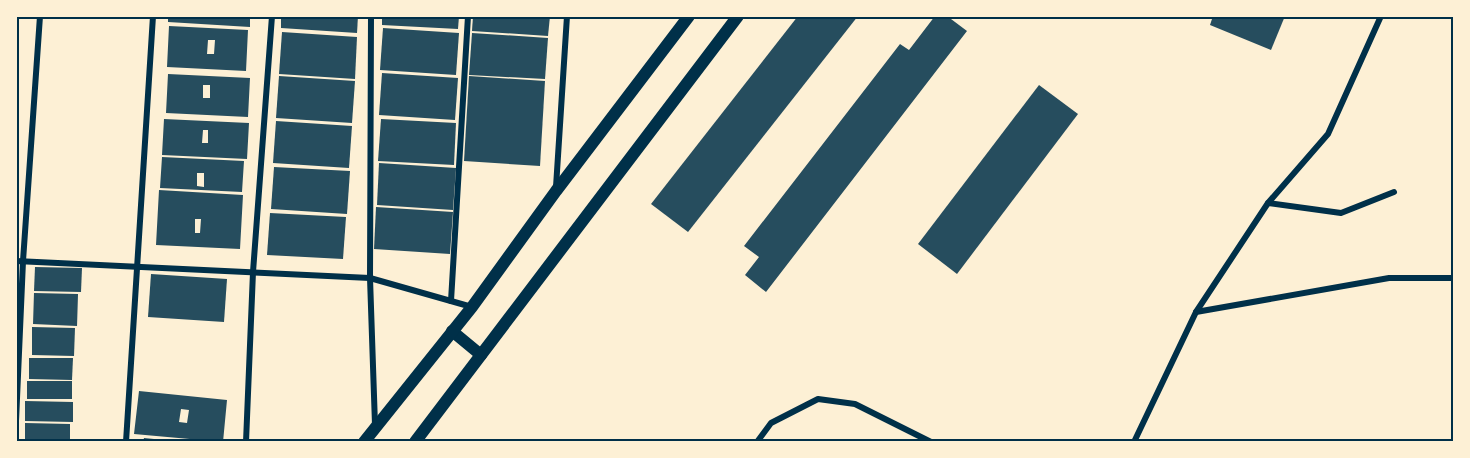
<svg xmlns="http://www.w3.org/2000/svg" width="1470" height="458" viewBox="0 0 1470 458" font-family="Rubik,sans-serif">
<rect width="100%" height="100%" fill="#fdf0d5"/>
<!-- building -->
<g fill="#264d5e" fill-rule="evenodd">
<polygon points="168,16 250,16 250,27 168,22"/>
<polygon points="281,16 358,16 357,33 281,28"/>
<polygon points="382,16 459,16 458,29 382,25"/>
<polygon points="473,16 550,16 548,36 472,31"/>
<polygon points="798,16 858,16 688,232 651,204"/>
<polygon points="935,16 947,16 967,31 766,292 745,275 759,257 744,246 900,44 909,50"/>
<polygon points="1213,16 1285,16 1271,50 1210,25"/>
<path d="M169 26 248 30 246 71 167 67ZM208 40H215L214 54H207Z"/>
<polygon points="383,28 459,33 456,75 380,70"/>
<polygon points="282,32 357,37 355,79 279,74"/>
<polygon points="472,33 548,38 545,79 469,75"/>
<polygon points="382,73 458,78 455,120 379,115"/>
<path d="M168 74 250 78 248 117 166 113ZM203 85H210V98H203Z"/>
<polygon points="279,76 355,81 352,123 276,118"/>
<polygon points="469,76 545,81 540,166 464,161"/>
<polygon points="1039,85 1078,114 957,274 918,244"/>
<path d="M164 119 249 123 247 159 162 155ZM203 130H208V143H202Z"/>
<polygon points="381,119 456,123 454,165 378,161"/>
<polygon points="276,121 352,126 349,168 273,163"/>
<path d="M162 157 244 161 242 192 160 188ZM197 173H204V187L197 186Z"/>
<polygon points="379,163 456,168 453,210 377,205"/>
<polygon points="274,167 350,171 347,214 271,209"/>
<path d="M159 190 243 195 240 249 156 245ZM195 219H201L200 233H195Z"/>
<polygon points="376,207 453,212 450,254 374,249"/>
<polygon points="270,213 346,217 343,259 267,255"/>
<polygon points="35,267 82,268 81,292 34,291"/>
<polygon points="151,274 227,279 224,322 148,317"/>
<polygon points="34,293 78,294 77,326 33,324"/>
<polygon points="32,327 75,328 74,356 32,355"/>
<polygon points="29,358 73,358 72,380 29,379"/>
<rect x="27" y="381" width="45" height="18"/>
<path d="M139 391 227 400 223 442 134 434ZM181 409 189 410 187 423 179 422Z"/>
<polygon points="25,401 73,402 73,422 25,421"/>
<polygon points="25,423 70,424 70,442 25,442"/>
<polygon points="144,438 164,440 164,442 143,442"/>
</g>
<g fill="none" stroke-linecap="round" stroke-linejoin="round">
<!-- minor -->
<g stroke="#003049" stroke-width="6">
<polyline points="371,16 370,278 375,425"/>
<polyline points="556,187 567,16"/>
<polyline points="1268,203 1341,213 1394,192"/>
<polyline points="16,261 370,278 472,307"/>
<polyline points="451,301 468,16"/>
<polyline points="1196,312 1389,278 1454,278"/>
<polyline points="16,421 23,261 40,16"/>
<polyline points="126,442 153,16"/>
<polyline points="246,442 253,272 272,16"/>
<polyline points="757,442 771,423 818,399 855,404 931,442"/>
<polyline points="1134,442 1196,312 1268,203 1328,134 1381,16"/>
</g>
<!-- secondary -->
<g stroke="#003049" stroke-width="12">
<polyline points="452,331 481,355"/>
<polyline points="364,442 472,307 556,191 689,16"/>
<polyline points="415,442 738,16"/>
</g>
</g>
<!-- border -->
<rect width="1470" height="458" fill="none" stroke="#fdf0d5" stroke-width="36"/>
<rect x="18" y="18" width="1434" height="422" fill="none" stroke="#003049" stroke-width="2"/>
</svg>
